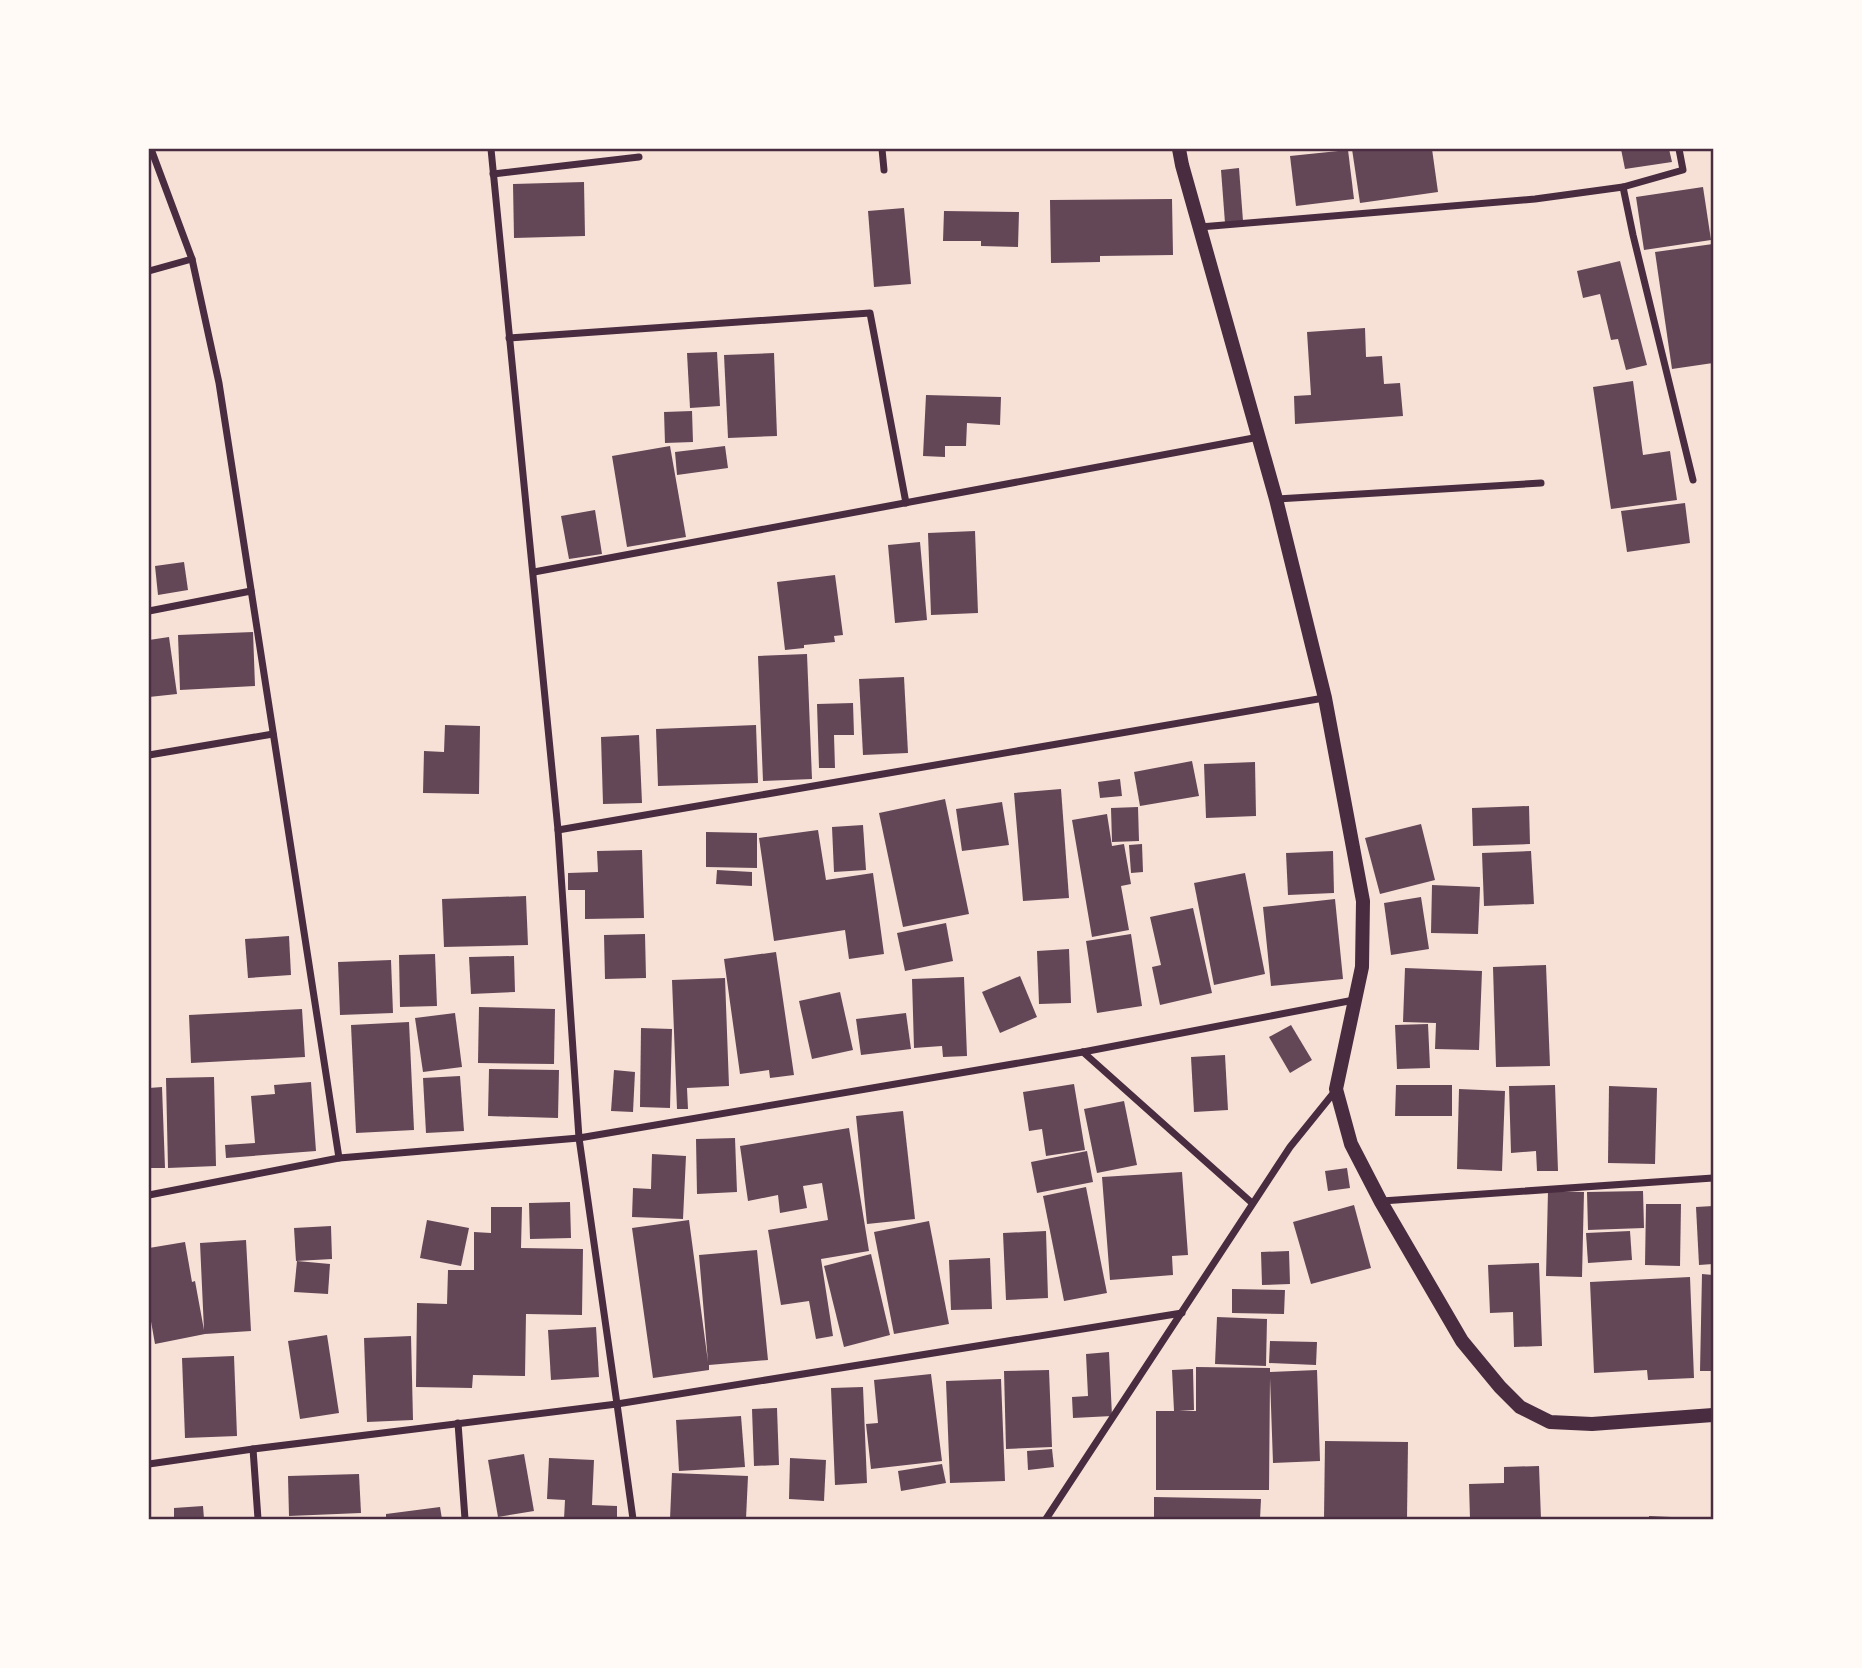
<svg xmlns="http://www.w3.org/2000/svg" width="1862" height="1668" viewBox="0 0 1862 1668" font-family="Mulish,sans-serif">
<rect width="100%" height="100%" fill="#f7e1d7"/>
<!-- building -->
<g fill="#644757">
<polygon points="1352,149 1432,149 1438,192 1360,203"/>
<polygon points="1621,149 1669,149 1672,162 1625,169"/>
<polygon points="1348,150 1354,199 1296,206 1290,156"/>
<polygon points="1239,168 1243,221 1225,223 1221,170"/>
<polygon points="584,182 585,236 514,238 513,184"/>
<polygon points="1703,187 1711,240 1644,250 1636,197"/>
<polygon points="1172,199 1173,255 1100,256 1100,262 1051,263 1050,200"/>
<polygon points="904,208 911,284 874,287 868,211"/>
<polygon points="944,211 1019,212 1018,247 981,246 981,241 943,241"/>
<polygon points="1713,244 1713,363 1672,369 1655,252"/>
<polygon points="1620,261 1647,365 1626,370 1618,339 1611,340 1600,294 1583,298 1577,271"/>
<polygon points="1365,328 1366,357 1382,356 1384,384 1400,383 1403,416 1295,424 1294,396 1311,395 1307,332"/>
<polygon points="717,352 720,406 690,408 687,353"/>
<polygon points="774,353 777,436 728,438 724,355"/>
<polygon points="1633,381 1643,455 1670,451 1677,500 1611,509 1593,387"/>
<polygon points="926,395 1001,397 1000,425 967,423 966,446 945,446 945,457 923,456"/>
<polygon points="692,411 693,442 665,443 664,412"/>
<polygon points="670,446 686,537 627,547 612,456"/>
<polygon points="725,446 728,468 677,475 675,452"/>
<polygon points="1685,503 1690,543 1627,552 1621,511"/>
<polygon points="595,510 602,554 569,559 561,516"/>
<polygon points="975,531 978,613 931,615 928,533"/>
<polygon points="920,542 927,620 895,623 888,545"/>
<polygon points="184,562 188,590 158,595 155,566"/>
<polygon points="835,575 843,635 834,636 835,642 804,645 804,648 785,650 777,582"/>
<polygon points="253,632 255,686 180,690 178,635"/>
<polygon points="169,637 177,694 149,697 149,640"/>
<polygon points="807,654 812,779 763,781 758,656"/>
<polygon points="904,677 908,753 863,755 859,679"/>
<polygon points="853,703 854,735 834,735 835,768 819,768 817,704"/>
<polygon points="445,725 480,726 479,794 423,793 424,751 444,752"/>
<polygon points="756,725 758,783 658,786 656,729"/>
<polygon points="639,735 642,803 603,804 601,737"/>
<polygon points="1192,761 1199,796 1140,806 1134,772"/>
<polygon points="1255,762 1256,816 1206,818 1204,764"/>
<polygon points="1120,779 1122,796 1100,798 1098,782"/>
<polygon points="1061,789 1069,898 1023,901 1014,793"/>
<polygon points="945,799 969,914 903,927 879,813"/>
<polygon points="1002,802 1009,845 962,851 956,809"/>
<polygon points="1529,806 1530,844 1473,846 1472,808"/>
<polygon points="1138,807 1139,841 1112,842 1111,808"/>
<polygon points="1107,814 1112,846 1124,844 1131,884 1121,886 1129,930 1092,937 1072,820"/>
<polygon points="1421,824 1435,880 1380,894 1365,838"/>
<polygon points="863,825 866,870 834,872 832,827"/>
<polygon points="818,830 826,880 873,873 884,954 849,959 845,930 774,941 759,838"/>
<polygon points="706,832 757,833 757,868 706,867"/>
<polygon points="1142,844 1143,872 1131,873 1129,845"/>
<polygon points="642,850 644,918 585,919 585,890 568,890 568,873 598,872 597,851"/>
<polygon points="1333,851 1334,893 1288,895 1286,853"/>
<polygon points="1531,851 1534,904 1484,906 1482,853"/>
<polygon points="717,870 752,872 752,886 716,884"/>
<polygon points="1245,873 1265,974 1214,985 1194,883"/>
<polygon points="1432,885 1480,887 1478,934 1431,933"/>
<polygon points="526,896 528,945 444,947 442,899"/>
<polygon points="1421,897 1429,949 1391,955 1384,903"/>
<polygon points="1335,899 1343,979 1271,986 1263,907"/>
<polygon points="1193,908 1212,993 1160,1005 1152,967 1161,965 1150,917"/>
<polygon points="946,923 953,961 905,971 897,933"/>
<polygon points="645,934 646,978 605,979 604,935"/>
<polygon points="1131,934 1142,1006 1097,1013 1086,941"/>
<polygon points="289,936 291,975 248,978 245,939"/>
<polygon points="1069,949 1071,1003 1039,1004 1037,951"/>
<polygon points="776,952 794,1075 770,1078 769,1070 740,1074 724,959"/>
<polygon points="435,954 437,1006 400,1007 399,955"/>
<polygon points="514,956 515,992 471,994 469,957"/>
<polygon points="391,960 393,1013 340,1015 338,962"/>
<polygon points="1546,965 1550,1066 1496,1067 1493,967"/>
<polygon points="1405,968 1482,971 1479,1050 1435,1049 1436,1023 1403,1022"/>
<polygon points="1020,976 1037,1017 1000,1033 982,992"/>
<polygon points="964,977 967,1056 943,1057 942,1046 914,1048 912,979"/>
<polygon points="725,978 729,1086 687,1088 688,1109 677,1109 672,980"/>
<polygon points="840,992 853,1050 812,1059 799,1001"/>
<polygon points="479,1007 555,1009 554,1064 478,1063"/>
<polygon points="302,1009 305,1057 191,1063 189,1015"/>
<polygon points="455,1013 462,1067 423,1072 415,1018"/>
<polygon points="906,1013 911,1049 861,1055 856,1019"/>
<polygon points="409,1022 414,1130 356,1133 351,1025"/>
<polygon points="1428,1024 1430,1068 1397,1069 1395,1025"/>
<polygon points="1291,1025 1312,1060 1290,1073 1269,1037"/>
<polygon points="641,1028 672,1029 670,1108 640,1107"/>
<polygon points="1225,1055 1228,1110 1194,1112 1191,1057"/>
<polygon points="489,1069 559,1070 558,1118 488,1116"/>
<polygon points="614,1070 635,1072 633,1112 611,1111"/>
<polygon points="460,1076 464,1131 426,1133 423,1078"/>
<polygon points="214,1077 216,1166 168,1168 166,1078"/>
<polygon points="311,1082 316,1151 226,1158 225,1145 255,1143 251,1096 275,1094 274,1085"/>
<polygon points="1074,1084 1085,1150 1046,1156 1042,1129 1029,1131 1023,1092"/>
<polygon points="1396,1085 1452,1085 1452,1116 1395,1116"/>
<polygon points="1555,1085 1558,1171 1537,1171 1536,1151 1511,1153 1509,1086"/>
<polygon points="1609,1086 1657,1088 1655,1164 1608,1163"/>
<polygon points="162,1087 165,1168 149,1168 149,1088"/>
<polygon points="1459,1089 1505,1091 1502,1171 1457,1169"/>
<polygon points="1124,1101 1137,1165 1097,1173 1084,1109"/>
<polygon points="903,1111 915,1219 867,1224 856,1116"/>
<polygon points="849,1128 869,1251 821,1259 833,1336 816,1339 809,1301 781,1305 768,1230 828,1220 822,1183 803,1186 807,1208 780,1213 778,1195 748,1201 740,1146"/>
<polygon points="735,1138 737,1192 697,1194 696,1139"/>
<polygon points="1087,1151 1093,1182 1037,1193 1031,1162"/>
<polygon points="652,1154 686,1156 683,1219 632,1217 633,1188 651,1189"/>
<polygon points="1347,1168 1350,1188 1328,1191 1325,1171"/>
<polygon points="1182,1172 1188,1255 1172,1256 1173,1275 1110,1280 1102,1177"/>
<polygon points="1086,1187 1107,1293 1064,1301 1043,1196"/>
<polygon points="1548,1191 1584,1192 1582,1277 1546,1276"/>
<polygon points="1643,1191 1644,1228 1588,1230 1587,1192"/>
<polygon points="570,1202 571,1238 530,1239 529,1203"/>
<polygon points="1646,1204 1681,1204 1680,1266 1645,1265"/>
<polygon points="1354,1205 1371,1268 1311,1284 1293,1222"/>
<polygon points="1713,1206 1713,1264 1699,1265 1696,1207"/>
<polygon points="491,1207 522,1207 521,1248 583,1249 582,1315 526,1314 525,1376 473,1375 472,1388 416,1387 417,1303 447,1304 448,1270 474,1270 474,1232 491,1233"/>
<polygon points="427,1220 469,1228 461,1266 420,1258"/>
<polygon points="689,1220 708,1362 699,1255 757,1250 768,1360 709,1365 709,1370 653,1378 632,1228"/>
<polygon points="929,1221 949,1324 894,1334 874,1232"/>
<polygon points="331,1226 332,1259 296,1261 294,1228"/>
<polygon points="1046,1231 1048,1298 1006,1300 1003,1233"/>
<polygon points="1630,1231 1632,1260 1588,1263 1586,1233"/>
<polygon points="246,1240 251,1331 205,1334 155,1344 149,1310 149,1248 185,1242 192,1282 195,1281 204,1330 200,1243"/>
<polygon points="1289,1251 1290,1284 1262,1285 1261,1252"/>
<polygon points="871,1254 890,1335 844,1347 824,1266"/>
<polygon points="990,1258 992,1309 951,1310 949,1260"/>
<polygon points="297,1261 330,1264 328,1294 294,1292"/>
<polygon points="1539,1263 1542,1346 1514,1347 1513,1312 1490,1313 1488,1265"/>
<polygon points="1702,1274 1713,1275 1713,1371 1700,1371"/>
<polygon points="1690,1277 1694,1378 1648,1380 1647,1370 1594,1373 1590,1282"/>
<polygon points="1232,1289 1285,1290 1284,1314 1232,1313"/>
<polygon points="1217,1317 1267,1319 1266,1366 1215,1364"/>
<polygon points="596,1327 599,1377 551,1380 548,1330"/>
<polygon points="327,1335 339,1413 300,1419 288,1341"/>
<polygon points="411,1336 413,1420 367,1422 364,1338"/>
<polygon points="1270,1341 1317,1342 1316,1365 1269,1363"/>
<polygon points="1109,1352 1112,1416 1073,1418 1072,1397 1088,1396 1086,1354"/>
<polygon points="234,1356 237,1436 185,1438 182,1358"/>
<polygon points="1196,1367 1270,1368 1270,1372 1317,1370 1320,1461 1273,1463 1270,1378 1269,1490 1156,1490 1156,1411 1174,1411 1172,1370 1193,1369 1194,1410 1179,1411 1196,1411"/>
<polygon points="1049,1370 1052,1447 1006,1449 1004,1371"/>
<polygon points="931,1374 942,1461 871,1469 866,1424 878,1423 874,1380"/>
<polygon points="1001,1379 1005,1481 950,1483 946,1381"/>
<polygon points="863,1387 867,1483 835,1485 831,1388"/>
<polygon points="777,1408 779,1465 754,1466 752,1409"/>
<polygon points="741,1416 745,1467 679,1471 676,1420"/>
<polygon points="1325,1441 1408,1442 1407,1519 1324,1519"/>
<polygon points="1052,1449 1054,1467 1028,1470 1027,1451"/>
<polygon points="524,1454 534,1511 498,1517 488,1460"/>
<polygon points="549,1458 594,1460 592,1505 617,1506 617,1519 564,1519 565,1500 547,1499"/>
<polygon points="790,1458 826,1460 824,1501 789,1499"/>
<polygon points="942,1464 946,1483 901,1491 898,1471"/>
<polygon points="1539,1466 1541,1519 1470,1519 1469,1484 1504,1483 1504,1467"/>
<polygon points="672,1473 748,1476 746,1519 670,1519"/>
<polygon points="359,1474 361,1513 289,1516 288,1476"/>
<polygon points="1154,1497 1261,1499 1260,1519 1154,1518"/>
<polygon points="203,1506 204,1519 174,1519 174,1508"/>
<polygon points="440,1507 442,1519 386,1519 386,1514"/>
<polygon points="1649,1516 1671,1517 1671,1519 1649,1519"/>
</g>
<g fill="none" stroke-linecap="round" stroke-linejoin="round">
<!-- minor -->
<g stroke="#4a2c40" stroke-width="7">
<polyline points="491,149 558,830"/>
<polyline points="882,149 884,170"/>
<polyline points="493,174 639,157"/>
<polyline points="1623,187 1683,170 1679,149"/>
<polyline points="1200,227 1535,199 1623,187 1633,235 1693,480"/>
<polyline points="149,271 192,259"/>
<polyline points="509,338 870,313 906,503"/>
<polyline points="1277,499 1541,483"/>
<polyline points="534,572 1259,437"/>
<polyline points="149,611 251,591"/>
<polyline points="149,755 273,734"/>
<polyline points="1083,1052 1252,1203"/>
<polyline points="339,1158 579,1138 1083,1052 1354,1000"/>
<polyline points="149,1195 339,1158 219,383 192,259 151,149"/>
<polyline points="1382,1201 1713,1178"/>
<polyline points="1182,1313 617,1404 579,1138 558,830 1324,698"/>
<polyline points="458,1423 465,1519"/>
<polyline points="253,1449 258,1519"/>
<polyline points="149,1464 253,1449 617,1404 633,1519"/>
<polyline points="1046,1519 1290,1147 1336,1090"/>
</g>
<!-- secondary -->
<polyline stroke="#4a2c40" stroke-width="14" points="1179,149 1182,165 1276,499 1325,698 1363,901 1362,967 1336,1089 1351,1144 1381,1202 1462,1341 1500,1387 1520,1407 1550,1422 1592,1424 1713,1415"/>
</g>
<!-- border -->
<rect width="1862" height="1668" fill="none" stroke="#fffaf5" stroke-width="301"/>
<rect x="150" y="150" width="1562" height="1368" fill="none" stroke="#4a2c40" stroke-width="2.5"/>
</svg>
